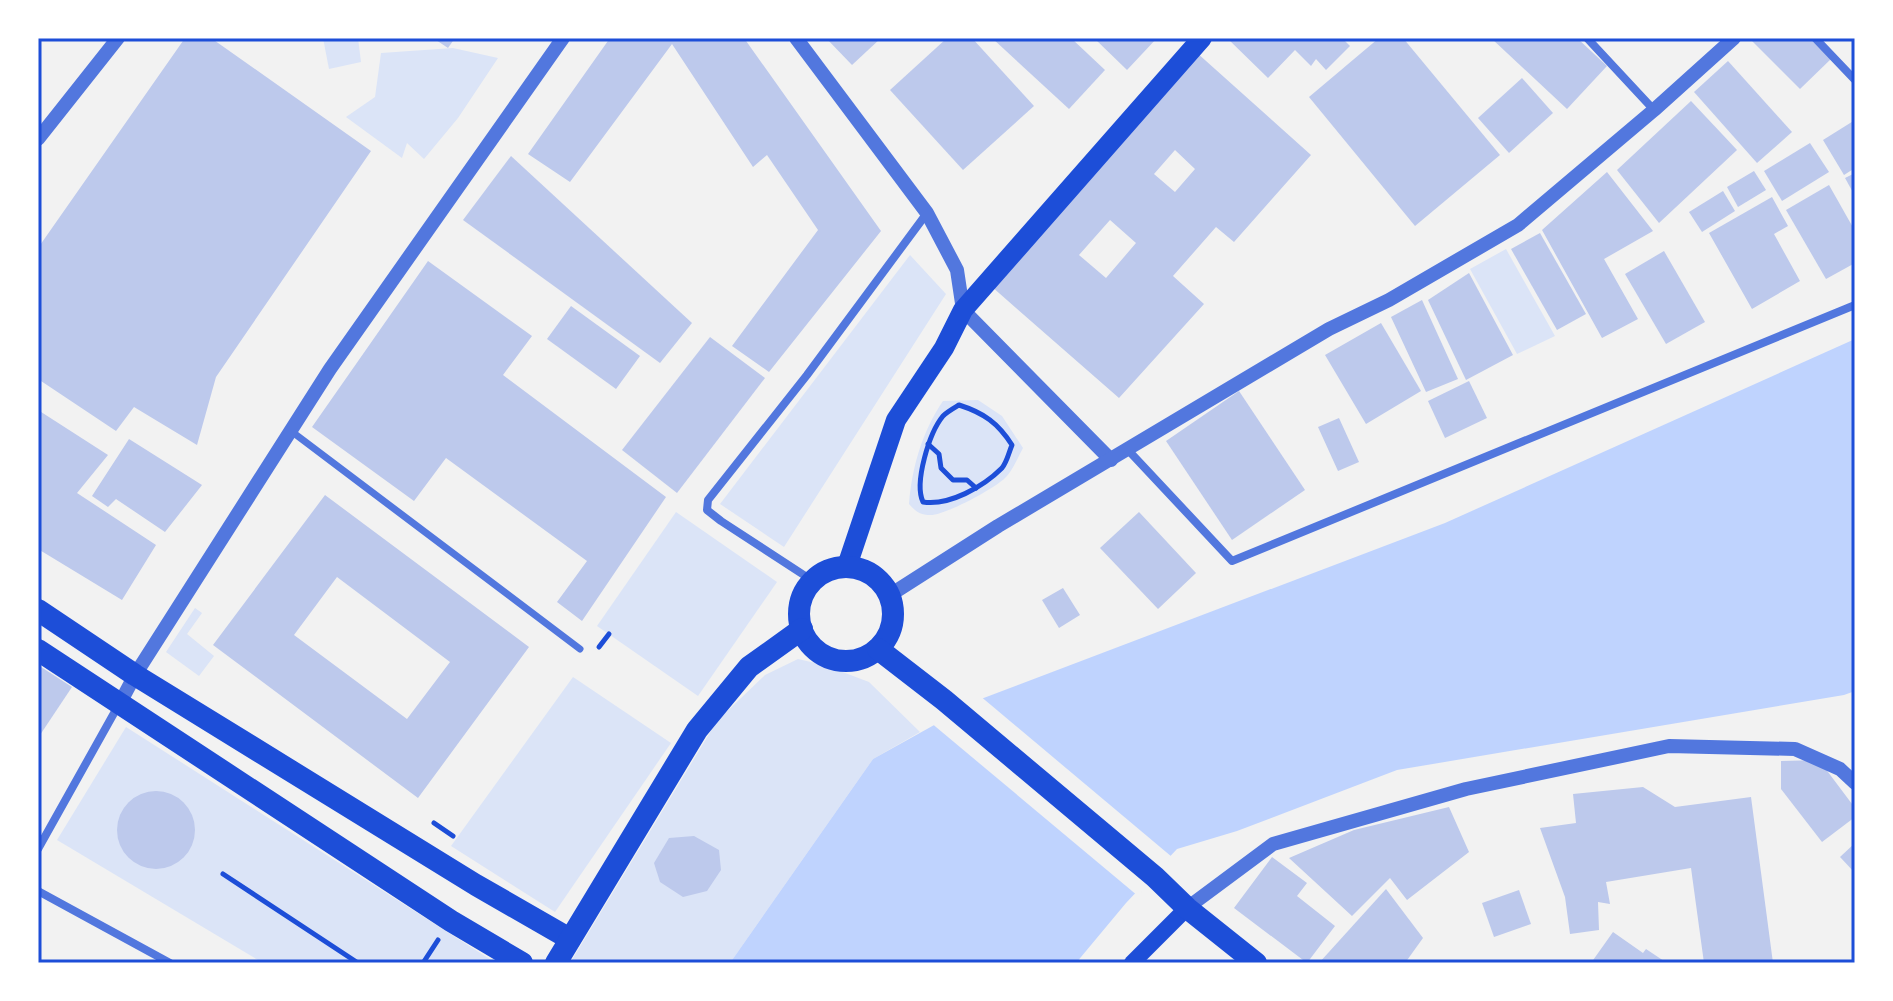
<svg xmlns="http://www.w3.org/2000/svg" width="1893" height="1001" viewBox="0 0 1893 1001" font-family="'Noto Sans',sans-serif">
<rect width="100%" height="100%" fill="#f2f2f2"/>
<!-- green -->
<g fill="#dbe4f7">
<polygon points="323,38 358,38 361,62 329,69"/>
<polygon points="453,48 498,58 458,118 424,159 407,143 402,158 346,117 375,97 381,53"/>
<polygon points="1506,249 1555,336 1517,354 1470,269"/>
<polygon points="910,255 946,294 784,547 720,504"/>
<path d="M978 400 1002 416 1023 448C1018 457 1014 468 1007 476 998 487 944 516 930 515 920 515 915 511 909 504 912 467 922 432 943 401Z"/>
<polygon points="676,512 777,582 698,696 597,626"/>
<polygon points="195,608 202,613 187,634 214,656 199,676 166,652"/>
<polygon points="798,659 824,665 869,682 920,732 873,759 730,963 570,963 717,721 765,675"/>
<polygon points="573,677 671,743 555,912 451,846"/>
<polygon points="126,727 496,963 263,963 57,840"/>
</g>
<!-- water -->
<polygon fill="#bfd3fe" points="1855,339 1855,691 1844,695 1397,770 1237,831 1177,849 1126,903 1076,963 730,963 873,759 981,699 1445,523"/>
<!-- pier -->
<polygon fill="#f2f2f2" points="979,695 1172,857 1138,896 930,722"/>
<!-- building -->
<g fill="#bdc9ec" fill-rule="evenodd">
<polygon points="185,38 211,38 371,151 216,377 197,445 134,407 116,431 38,379 38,248"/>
<polygon points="433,38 455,38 448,48"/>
<polygon points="610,38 744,38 881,231 769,372 732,346 818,230 767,155 753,167 672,44 570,182 528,154"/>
<polygon points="826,38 881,38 852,65"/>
<polygon points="947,38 972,38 1034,106 963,170 890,90"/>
<polygon points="992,38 1071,38 1105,70 1069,109"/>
<polygon points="1094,38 1157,38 1127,70"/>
<polygon points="1227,38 1342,38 1350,46 1326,70 1316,59 1311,66 1295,50 1268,78"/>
<polygon points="1379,38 1403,38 1500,155 1415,226 1309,97"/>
<polygon points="1491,38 1577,38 1607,66 1567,109"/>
<polygon points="1755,38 1813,38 1832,58 1800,89 1752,41"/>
<path d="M1196 52 1311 155 1234 242 1216 227 1173 276 1204 304 1119 398 991 286ZM1175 150 1195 169 1175 192 1154 174ZM1110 220 1136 243 1106 278 1079 255Z"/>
<polygon points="1728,61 1792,132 1757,163 1694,92"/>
<polygon points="1522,78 1553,113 1509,153 1478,118"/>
<polygon points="1691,101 1737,150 1659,223 1617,170"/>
<polygon points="1855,120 1855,168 1844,175 1823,140"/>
<polygon points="1810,143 1829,172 1782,201 1764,171"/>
<polygon points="511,156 692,323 660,363 463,220"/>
<polygon points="1754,171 1766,190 1738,207 1727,187"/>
<polygon points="1607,172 1653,231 1604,259 1638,319 1602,338 1542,230"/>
<polygon points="1855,173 1855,196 1845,178"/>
<polygon points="1829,185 1855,231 1855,263 1826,279 1786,210"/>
<polygon points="1723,191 1735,211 1702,232 1689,212"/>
<polygon points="1772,197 1788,226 1774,234 1800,281 1752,309 1709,233"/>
<polygon points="1540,233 1586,314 1557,330 1511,249"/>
<polygon points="1664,251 1705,322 1666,344 1625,274"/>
<polygon points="428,261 532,336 503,375 666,497 582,621 557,602 587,561 446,458 414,501 312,427"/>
<polygon points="1469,273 1513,355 1466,380 1428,300"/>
<polygon points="1422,300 1458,379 1426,392 1391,317"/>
<polygon points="571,306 640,356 616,389 547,339"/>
<polygon points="1381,323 1421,391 1366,424 1325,355"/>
<polygon points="710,337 765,378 677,493 622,450"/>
<polygon points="1469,381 1487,418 1445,438 1428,401"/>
<polygon points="1239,391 1305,490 1232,540 1166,441"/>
<polygon points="38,410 108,455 77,493 156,545 122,600 38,549"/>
<polygon points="1339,418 1359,462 1338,471 1318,427"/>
<polygon points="129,439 202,485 165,532 116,499 108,507 92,496"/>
<path d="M325 495 529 647 418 798 213 645ZM337 577 450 662 407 719 294 635Z"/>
<polygon points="1139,512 1196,573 1158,609 1100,548"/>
<polygon points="1063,588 1080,615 1059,628 1042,600"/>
<polygon points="38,665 72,687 38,738"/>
<polygon points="1819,760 1855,808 1855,817 1822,842 1781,789 1781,761"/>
<polygon points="1643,787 1675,807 1751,797 1773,963 1704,963 1691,868 1606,882 1610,904 1598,902 1599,930 1570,934 1565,897 1540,828 1576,823 1573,794"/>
<circle cx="156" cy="830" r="39"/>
<polygon points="1449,807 1469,852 1407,900 1390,878 1352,916 1289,858 1354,830"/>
<polygon points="694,836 719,850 721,870 707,891 683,897 660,882 654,863 669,838"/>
<polygon points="1855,843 1855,873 1840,857"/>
<polygon points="1272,857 1307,883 1297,896 1335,926 1307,963 1234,908"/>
<polygon points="1386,889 1423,938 1405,963 1319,963"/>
<polygon points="1519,890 1531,924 1494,937 1482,903"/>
<polygon points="1613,932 1643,953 1646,949 1667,963 1591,963"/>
</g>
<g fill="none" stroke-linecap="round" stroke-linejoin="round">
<!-- path -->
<g stroke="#1d4ed8" stroke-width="5">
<path d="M959 405C984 413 998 423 1012 445 1009 452 1007 462 1002 468 983 487 949 506 923 502 914 483 929 433 943 416 947 412 954 408 959 405Z"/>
<polyline points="928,444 939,454 941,468 953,480 967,480 976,488"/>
<polyline points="599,647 609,634"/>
<polyline points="434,823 453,836"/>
<polyline points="223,874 358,963"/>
<polyline points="423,963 438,940"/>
</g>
<!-- pedestrian -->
<polyline stroke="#5277de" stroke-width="7" points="291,431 580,649"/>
<!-- minor -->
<g stroke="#5277de" stroke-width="8">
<polyline points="1587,38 1654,110"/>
<polyline points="1815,38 1855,80"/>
<polyline points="1128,450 1232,561 1855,305"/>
<polyline points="813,581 721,521 707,510 708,500 807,375 927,213"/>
<polyline points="38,849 118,706"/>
<polyline points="38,891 170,963"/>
</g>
<!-- tertiary -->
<g stroke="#5277de" stroke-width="14">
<polyline points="796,38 927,213 957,270 963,310 1111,460"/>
<polyline points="38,139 118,38"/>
<polyline points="890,595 998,526 1329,329 1389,300 1518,225 1654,110 1734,38"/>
<polyline points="119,705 135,675 330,369 563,38"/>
<polyline points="1187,908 1273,844 1466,789 1669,746 1795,749 1840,769 1855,783"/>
</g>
<!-- secondary -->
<polyline stroke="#1d4ed8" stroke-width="16" points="1132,963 1187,908"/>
<!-- primary -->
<polyline stroke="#1d4ed8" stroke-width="20" points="847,566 896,420 944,348 963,310 1202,38"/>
<!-- trunk -->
<g stroke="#1d4ed8" stroke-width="22">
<circle cx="846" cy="614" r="47"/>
<polyline points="38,610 135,675 476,885 570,939"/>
<polyline points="878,649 944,700 1155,877 1187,908 1256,963"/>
<polyline points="38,650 451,921 522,963"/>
<polyline points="556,963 697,730 749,667 802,629"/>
</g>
</g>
<!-- border -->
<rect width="1893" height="1001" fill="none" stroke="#ffffff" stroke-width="80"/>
<rect x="40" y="40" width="1813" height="921" fill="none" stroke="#1d4ed8" stroke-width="3"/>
</svg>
